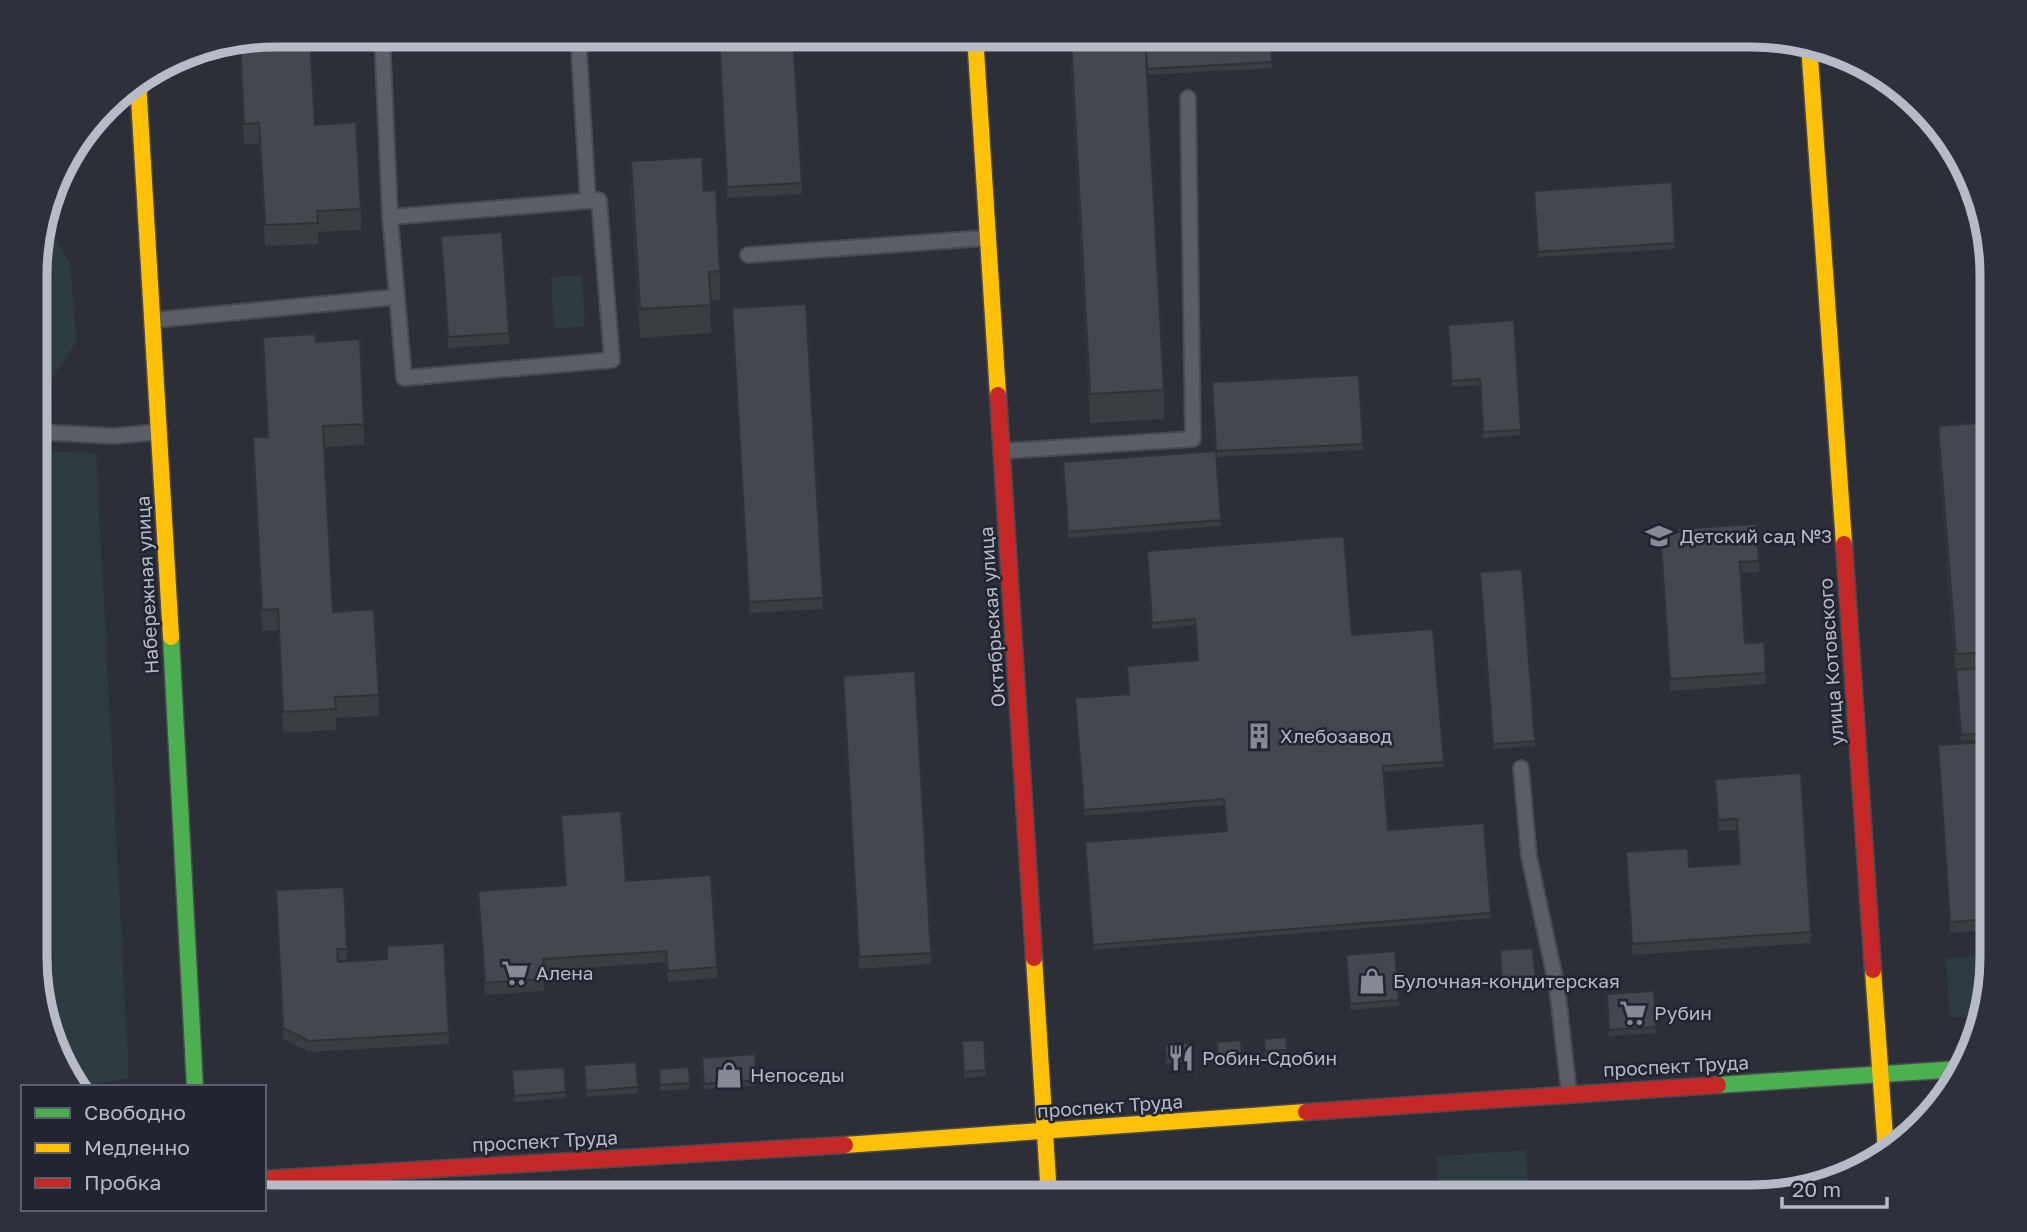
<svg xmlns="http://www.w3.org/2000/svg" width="2027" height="1232" viewBox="0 0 2027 1232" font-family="'Golos Text',sans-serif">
<rect width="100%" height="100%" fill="#2c2f37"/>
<!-- green -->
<g fill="#2d3c3f">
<polygon points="45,218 70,265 77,341 41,395 37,395 37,244"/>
<polygon points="582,275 585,326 554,329 551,277"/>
<polygon points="37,451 96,453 129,1078 87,1085 62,1063 57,1047 44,945 37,931"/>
<polygon points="1992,955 1992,973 1977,1016 1950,1018 1946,958"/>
<polygon points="1526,1150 1529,1197 1439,1197 1437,1156"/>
</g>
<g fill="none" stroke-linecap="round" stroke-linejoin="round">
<!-- lane casing -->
<g stroke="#484a50" stroke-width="18">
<g id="lane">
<polyline points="382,35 390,217"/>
<polyline points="578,35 588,200"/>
<polyline points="748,255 986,238"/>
<polyline points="155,320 397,297 404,378 612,360 599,200 390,217 397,297"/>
<polyline points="37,432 114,436 158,432"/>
<polyline points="1004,451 1193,439 1188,98"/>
<polyline points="1521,768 1529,857 1557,987 1569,1092"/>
</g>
</g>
<!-- fast casing -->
<g stroke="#484a50" stroke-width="19">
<g id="fast">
<polyline points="171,637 195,1087"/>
<polyline points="1718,1085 1959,1069"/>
</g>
</g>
<!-- slow casing -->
<g stroke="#484a50" stroke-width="19">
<g id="slow">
<polyline points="975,35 998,395"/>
<polyline points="1809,44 1844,544"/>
<polyline points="138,81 171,637"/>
<polyline points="1034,958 1049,1197"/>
<polyline points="1873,970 1886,1151"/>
<polyline points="845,1145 1306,1112"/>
</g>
</g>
<!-- jam casing -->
<g stroke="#484a50" stroke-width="19">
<g id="jam">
<polyline points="998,395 1034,958"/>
<polyline points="1844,544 1873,970"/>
<polyline points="1306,1112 1718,1085"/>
<polyline points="264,1179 845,1145"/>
</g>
</g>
<!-- lane -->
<use href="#lane" stroke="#5c5e65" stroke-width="14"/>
<!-- fast -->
<use href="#fast" stroke="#4caf50" stroke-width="16"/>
<!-- slow -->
<use href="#slow" stroke="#ffc107" stroke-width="16"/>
<!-- jam -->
<use href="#jam" stroke="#c62828" stroke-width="16"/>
</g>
<!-- wall -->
<g fill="#3a3d42">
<polygon points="275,35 315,125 361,209 361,230 318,232 318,244 265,246 259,144 244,145 239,42"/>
<polygon points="718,35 793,35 802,194 727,198"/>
<polygon points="1271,35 1272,68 1147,75 1164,390 1164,419 1090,423 1071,68 1071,40 1146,48 1177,46"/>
<polygon points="631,161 704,191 720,271 720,300 710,301 711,333 640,338 631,190"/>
<polygon points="1672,182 1675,249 1538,257 1534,191"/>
<polygon points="441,236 509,333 509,344 448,348"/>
<polygon points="732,308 823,598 823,609 749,613"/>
<polygon points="1514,320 1521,435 1483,438 1480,385 1452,387 1448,325"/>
<polygon points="263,337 316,342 364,424 364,445 324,447 333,612 379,695 379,716 336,718 336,730 283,733 278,630 262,631 253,459 253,437 267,437"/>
<polygon points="1359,375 1363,450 1216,457 1221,526 1068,538 1063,467 1216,451"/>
<polygon points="1991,422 1991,738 1961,741 1938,447 1938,426"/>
<polygon points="1660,530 1759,561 1759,572 1740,573 1745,643 1766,673 1766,684 1670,691"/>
<polygon points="1147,557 1352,635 1444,762 1444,767 1383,772 1388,830 1491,913 1491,918 1093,950 1085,847 1226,831 1224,805 1084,816 1075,704 1129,694 1198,660 1195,625 1152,629"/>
<polygon points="1480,578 1535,741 1535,746 1493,749"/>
<polygon points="843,676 931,953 931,964 859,969"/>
<polygon points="1991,742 1992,930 1950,933 1938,745"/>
<polygon points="1715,779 1811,932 1811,943 1632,955 1626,852 1689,867 1739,864 1737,830 1718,831"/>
<polygon points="561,815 626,881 717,967 717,978 668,982 666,962 543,971 544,991 485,995 478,891 565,885"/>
<polygon points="276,890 347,949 347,960 338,960 338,962 449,1033 449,1044 309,1052 283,1039"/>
<polygon points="1533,948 1536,989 1502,991 1500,950"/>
<polygon points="1346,961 1399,1000 1399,1006 1350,1010"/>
<polygon points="1654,991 1656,1033 1609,1036 1607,994"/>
<polygon points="1286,1037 1287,1056 1265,1057 1264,1039"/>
<polygon points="984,1040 986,1076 964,1078 962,1041"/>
<polygon points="1241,1040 1242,1059 1218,1061 1217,1042"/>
<polygon points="1190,1043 1190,1062 1166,1064 1165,1045"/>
<polygon points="755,1054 756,1086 704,1089 702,1058"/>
<polygon points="636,1062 638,1093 586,1097 584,1065"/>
<polygon points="564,1067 566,1098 514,1102 512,1070"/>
<polygon points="689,1067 690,1089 660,1091 659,1069"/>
</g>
<!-- building -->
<g fill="#44474d" stroke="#303236" stroke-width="2">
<polygon points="275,35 310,35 315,125 356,122 361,209 317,211 318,223 265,225 259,123 244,124 240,42"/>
<polygon points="719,35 793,35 802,183 727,187"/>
<polygon points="1177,35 1271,35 1272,62 1147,69 1146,48 1178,46"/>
<polygon points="1145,36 1164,390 1090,394 1071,40"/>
<polygon points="702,157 704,191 716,190 720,271 709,272 711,305 640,309 631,161"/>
<polygon points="1672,182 1675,243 1538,252 1534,191"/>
<polygon points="502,232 509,333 448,337 441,236"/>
<polygon points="806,304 823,598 749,602 732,308"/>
<polygon points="1514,320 1521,430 1483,432 1480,379 1452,381 1448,325"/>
<polygon points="315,334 316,342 360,339 364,424 323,426 333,612 374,609 379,695 335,697 336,709 283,712 278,609 262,610 253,437 268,437 263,337"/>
<polygon points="1359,375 1363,444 1216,451 1221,520 1068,532 1063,462 1216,451 1212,382"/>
<polygon points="1991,422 1991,652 1956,654 1938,426"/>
<polygon points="1756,524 1759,561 1740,562 1745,643 1764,642 1766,673 1670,679 1660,530"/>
<polygon points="1344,536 1352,635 1433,629 1444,762 1383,766 1388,830 1484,823 1491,913 1093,945 1085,842 1227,831 1224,799 1084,810 1075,698 1129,694 1127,666 1198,660 1195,619 1152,623 1147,551"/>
<polygon points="1522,569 1535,741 1493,744 1480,572"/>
<polygon points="1991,667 1991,732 1961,735 1956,670"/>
<polygon points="915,671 931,953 859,957 843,676"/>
<polygon points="1991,742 1992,919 1950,922 1938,745"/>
<polygon points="1801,773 1811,932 1632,944 1626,852 1688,848 1689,867 1740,864 1737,819 1718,820 1715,779"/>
<polygon points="621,811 626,881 711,875 717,967 668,971 666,951 543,959 544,979 485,983 478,891 566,885 561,815"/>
<polygon points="344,887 347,949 337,949 338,962 387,959 387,946 444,943 449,1033 309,1041 283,1028 276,890"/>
<polygon points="1533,948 1536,983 1502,985 1500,950"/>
<polygon points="1395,951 1399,1000 1350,1004 1346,955"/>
<polygon points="1654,991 1656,1027 1609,1030 1607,994"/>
<polygon points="1286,1037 1287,1050 1265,1051 1264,1039"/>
<polygon points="984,1040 986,1070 964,1072 962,1041"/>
<polygon points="1241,1040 1242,1053 1218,1055 1217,1042"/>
<polygon points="1190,1043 1190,1056 1166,1058 1165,1045"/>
<polygon points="755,1054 756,1080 704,1084 702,1058"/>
<polygon points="636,1062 638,1087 586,1091 584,1065"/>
<polygon points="564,1067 566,1092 514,1096 512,1070"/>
<polygon points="689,1067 690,1083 660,1085 659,1069"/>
<polygon points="1820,1176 1821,1181 1768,1197 1550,1197 1550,1194"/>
</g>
<!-- icons -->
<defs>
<g id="school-bare" transform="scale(2.1)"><path d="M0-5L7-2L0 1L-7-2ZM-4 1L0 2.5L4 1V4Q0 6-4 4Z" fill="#868a95" stroke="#202531" stroke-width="2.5" paint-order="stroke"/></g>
<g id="building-bare" transform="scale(2.1)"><path d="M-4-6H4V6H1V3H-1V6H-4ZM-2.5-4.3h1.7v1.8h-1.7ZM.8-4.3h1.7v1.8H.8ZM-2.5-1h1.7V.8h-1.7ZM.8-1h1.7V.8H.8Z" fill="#868a95" stroke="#202531" stroke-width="2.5" paint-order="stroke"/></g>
<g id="supermarket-bare" transform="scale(2.1)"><path d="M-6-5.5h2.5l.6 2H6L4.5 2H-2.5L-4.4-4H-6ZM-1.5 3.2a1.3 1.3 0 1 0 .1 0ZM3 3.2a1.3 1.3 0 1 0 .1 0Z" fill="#868a95" stroke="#202531" stroke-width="2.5" paint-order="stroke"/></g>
<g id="shop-bare" transform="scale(2.1)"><path d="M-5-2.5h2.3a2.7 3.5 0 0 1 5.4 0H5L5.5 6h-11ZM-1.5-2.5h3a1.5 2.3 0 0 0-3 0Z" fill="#868a95" stroke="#202531" stroke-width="2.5" paint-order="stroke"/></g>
<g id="restaurant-bare" transform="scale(2.1)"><path d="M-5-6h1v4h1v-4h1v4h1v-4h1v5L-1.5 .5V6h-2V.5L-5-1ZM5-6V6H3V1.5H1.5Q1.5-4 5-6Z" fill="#868a95" stroke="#202531" stroke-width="2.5" paint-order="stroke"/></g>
</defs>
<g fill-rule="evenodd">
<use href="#school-bare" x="1659" y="536"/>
<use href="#building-bare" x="1259" y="736"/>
<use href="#supermarket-bare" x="515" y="973"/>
<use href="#shop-bare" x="1372" y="981"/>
<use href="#supermarket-bare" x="1633" y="1013"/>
<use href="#restaurant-bare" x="1181" y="1058"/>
<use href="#shop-bare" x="729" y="1075"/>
</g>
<g text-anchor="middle" stroke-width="5" stroke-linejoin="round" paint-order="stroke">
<!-- poi labels -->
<g font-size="19" fill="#b7bbc7" stroke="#202531" text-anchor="start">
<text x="1680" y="543">Детский сад №3</text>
<text x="1280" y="743">Хлебозавод</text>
<text x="536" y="980">Алена</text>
<text x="1393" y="988">Булочная-кондитерская</text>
<text x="1654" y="1020">Рубин</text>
<text x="1202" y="1065">Робин-Сдобин</text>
<text x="750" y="1082">Непоседы</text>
</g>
<!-- street labels -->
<g font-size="19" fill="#b7bbc7" stroke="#202531">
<text transform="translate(147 585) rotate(-93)" y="7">Набережная улица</text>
<text transform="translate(992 617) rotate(-94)" y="7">Октябрьская улица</text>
<text transform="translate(1831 662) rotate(-94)" y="7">улица Котовского</text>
<text transform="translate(1676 1066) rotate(-3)" y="7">проспект Труда</text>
<text transform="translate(1110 1106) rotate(-4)" y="7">проспект Труда</text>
<text transform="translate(545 1141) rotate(-3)" y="7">проспект Труда</text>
</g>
</g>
<!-- crop -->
<path d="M0 0H2027V1232H0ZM275 47H1752A228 228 0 0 1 1980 275V957A228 228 0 0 1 1752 1185H275A228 228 0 0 1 47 957V275A228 228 0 0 1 275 47Z" fill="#2c313d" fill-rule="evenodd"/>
<path fill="none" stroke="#b7bbc7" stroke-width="9" d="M275 47H1752A228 228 0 0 1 1980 275V957A228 228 0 0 1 1752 1185H275A228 228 0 0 1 47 957V275A228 228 0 0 1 275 47Z"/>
<!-- legend -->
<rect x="21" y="1085" width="245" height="126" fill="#202531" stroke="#5c616d" stroke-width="2"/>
<rect x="35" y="1108" width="35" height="10" fill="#4caf50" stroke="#5c616d" stroke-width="2"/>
<text x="84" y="1120" font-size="21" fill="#b7bbc7">Свободно</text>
<rect x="35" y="1143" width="35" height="10" fill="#ffc107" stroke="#5c616d" stroke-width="2"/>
<text x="84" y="1155" font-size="21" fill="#b7bbc7">Медленно</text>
<rect x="35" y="1178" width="35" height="10" fill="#c62828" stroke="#5c616d" stroke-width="2"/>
<text x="84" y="1190" font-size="21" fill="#b7bbc7">Пробка</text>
<!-- scale -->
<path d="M1782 1197v10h105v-10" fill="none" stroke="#b7bbc7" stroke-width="3.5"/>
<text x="1792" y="1197" font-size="21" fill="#b7bbc7" stroke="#202531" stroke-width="5" paint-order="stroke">20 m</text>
</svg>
